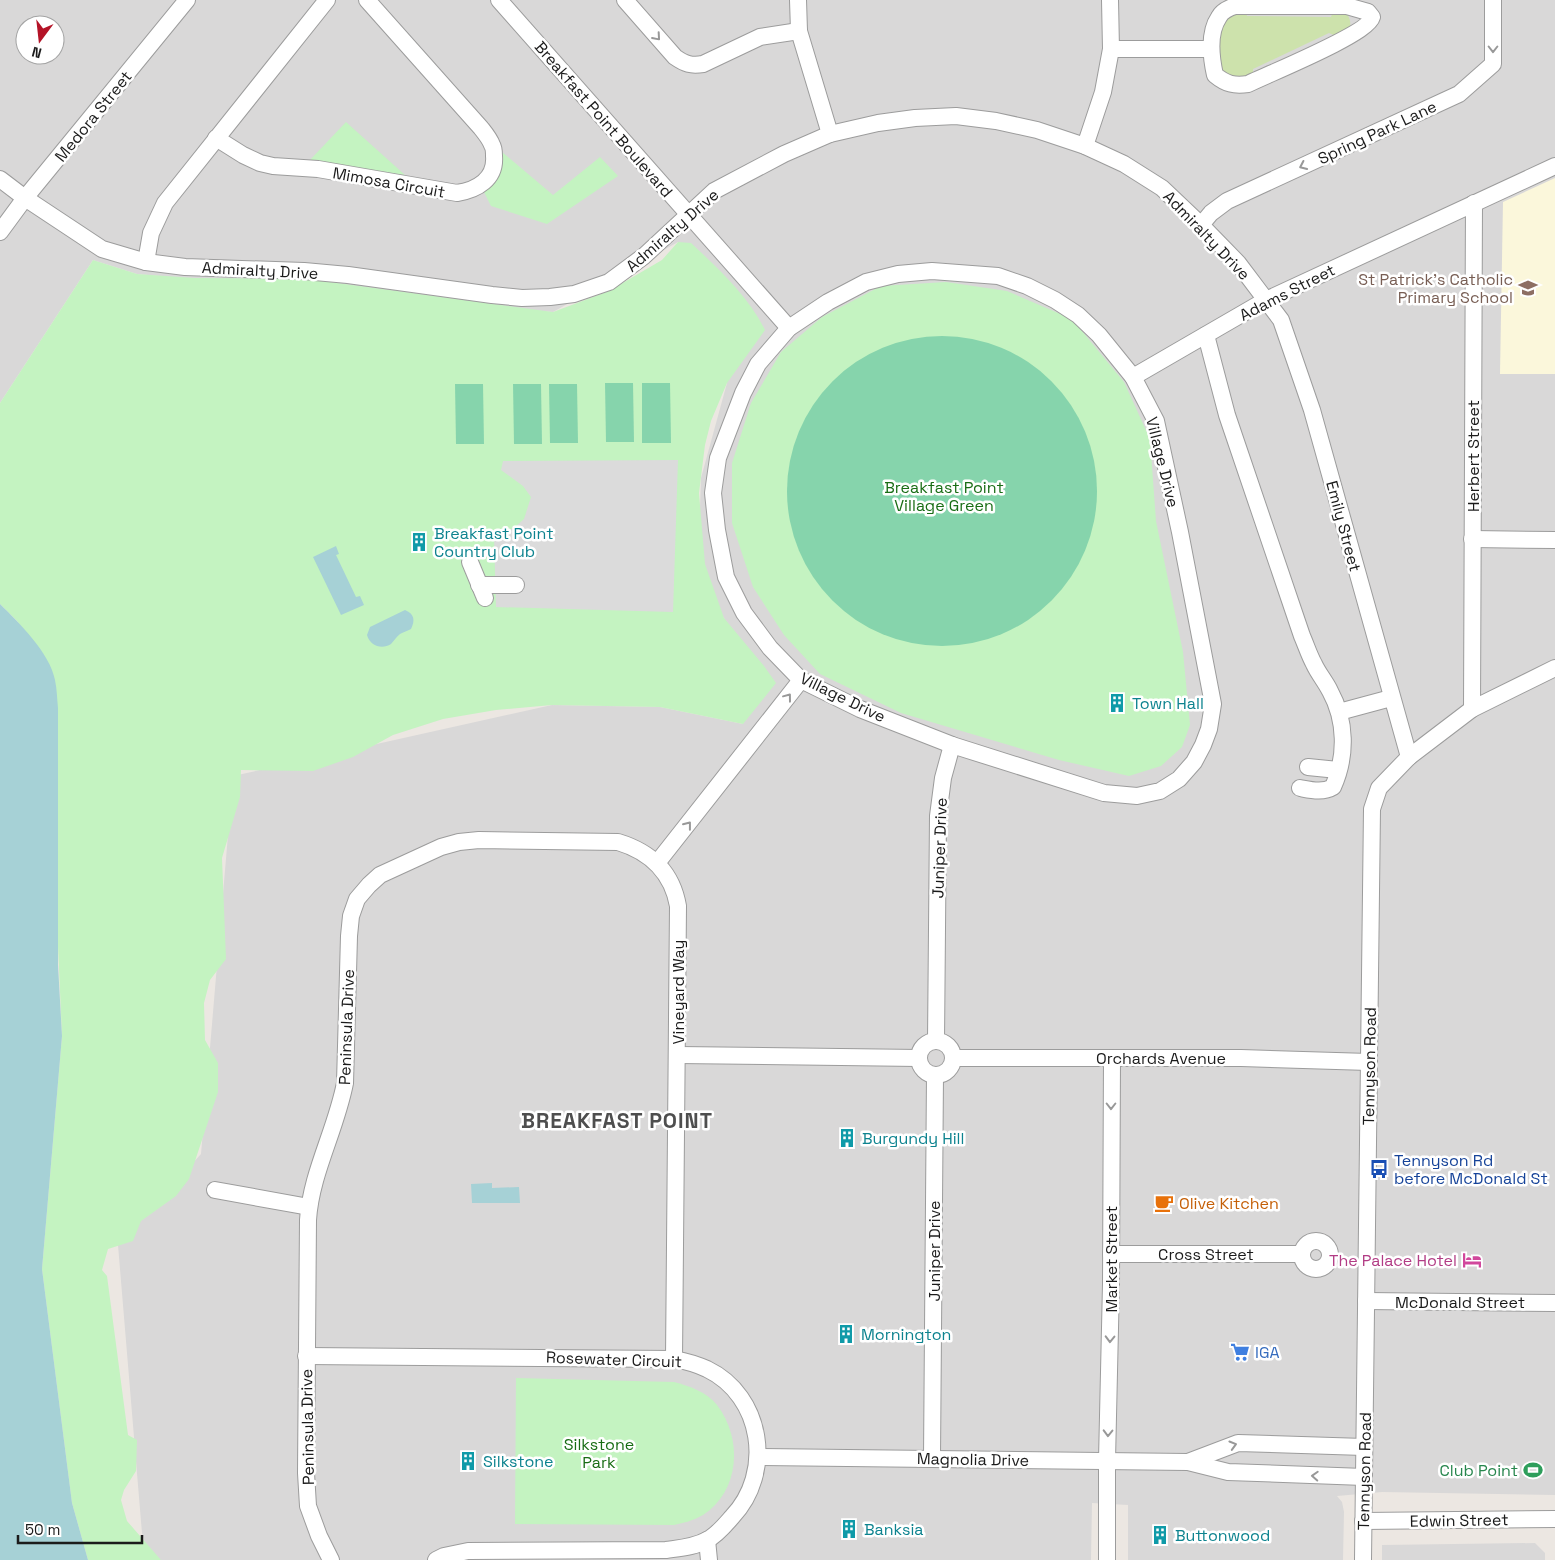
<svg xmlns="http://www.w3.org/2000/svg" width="1555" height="1560" viewBox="0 0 1555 1560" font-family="'Space Grotesk',sans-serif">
<rect width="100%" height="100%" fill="#ece7e2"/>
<!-- residential -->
<g fill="#d9d8d8" fill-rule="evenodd">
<path d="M0 0H1555V1495L1382 1492 1337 1496 1342 1502 1344 1512 1343 1560H1128V1505L1092 1503 1091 1560H150L142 1533 118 1245 201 1154 233 776 552 705 660 707 743 724 740 649 698 568 701 478 727 383 678 242 553 312 137 274 93 260 0 403ZM25 25H55V55H25Z"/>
<polygon points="1535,1543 1545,1553 1545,1560 1382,1560 1382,1545"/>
</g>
<!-- education -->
<polygon fill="#fbf7db" points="1555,178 1555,374 1500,374 1503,202"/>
<!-- grass -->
<path fill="#cde2ac" d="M1245 10 1247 16 1331 17 1333 12 1347 14C1351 20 1351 24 1349 32L1338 37 1329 33 1253 69V76L1238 81C1234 79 1227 77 1224 74 1216 66 1220 28 1224 19Z"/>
<!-- park -->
<g fill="#c4f3c1">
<polygon points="346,122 405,175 309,161"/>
<polygon points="502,152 553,195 600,157 618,176 547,224 491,206 484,192 494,178"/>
<path d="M678 242 691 243C719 269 748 296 765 330L727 383 711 421 705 445 699 493 705 564 724 618 764 666 776 683 743 724 660 707 552 705 496 710 443 719 393 735 353 757 313 771 241 770 240 797 222 858 226 959 210 980 204 1003 205 1040 218 1063V1092L189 1179 176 1196 141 1221 133 1241 108 1249 102 1270 107 1276 128 1435 137 1440 136 1471 124 1490 121 1500 127 1521 161 1560H88L72 1503 42 1269 62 1036 45 657 17 621 0 604V403L93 260 137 274 195 278 307 279 553 312 609 291 662 260Z"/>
<polygon points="946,282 1007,291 1072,319 1124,382 1150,439 1156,521 1183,652 1190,725 1182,747 1161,766 1129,776 1059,760 901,713 820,674 784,635 753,587 732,523 732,463 751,403 781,352 822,317 881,286"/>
<path d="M516 1378 674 1382C689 1386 707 1392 717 1405 743 1439 740 1491 703 1515 694 1520 684 1523 674 1525L515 1524Z"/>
</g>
<!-- pitch -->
<g fill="#86d4ac">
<circle cx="942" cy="491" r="155"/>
<polygon points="605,383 633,383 634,442 606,442"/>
<polygon points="642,383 670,383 671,443 642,443"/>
<polygon points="455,384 483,384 484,444 456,444"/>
<polygon points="513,384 541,384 542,444 514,444"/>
<polygon points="549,384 577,384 578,443 550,443"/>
</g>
<!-- parking -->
<polygon fill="#dbdbdb" points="678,460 673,612 496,607 494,536 514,528 524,519 531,497 523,486 501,470 503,461"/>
<!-- water -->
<g fill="#a6d1d6">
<polygon points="336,546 339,554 336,555 356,597 360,596 364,605 341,615 313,557"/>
<path d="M0 604C19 623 50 653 55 680 57 689 57 699 58 708V965L62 1036 42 1269 72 1503 88 1560H0Z"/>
<path d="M405 610C415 614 415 621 411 629 408 631 403 632 400 634 396 637 394 641 391 644 382 650 370 646 367 635L370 627Z"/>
<polygon points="492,1183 492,1188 519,1187 520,1203 472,1203 471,1184"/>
</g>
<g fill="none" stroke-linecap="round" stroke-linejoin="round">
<!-- minor casing -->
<g stroke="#9c9c9c" stroke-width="18">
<g id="minor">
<polyline points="499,0 789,328"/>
<path d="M625 0 675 57C685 64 691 66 703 64L760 37 799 31"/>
<polyline points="798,0 799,31 830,134"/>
<path d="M1235 6H1347L1368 12 1372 17C1368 34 1268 74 1248 84 1234 86 1226 84 1215 75 1211 57 1208 33 1219 17 1222 11 1229 8 1235 6Z"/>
<polyline points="1111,49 1211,49"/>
<path d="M216 138 243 155 260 163 273 166 318 169 457 193C477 190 496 179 494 156 494 153 494 148 492 145 490 139 485 133 481 128L367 0"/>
<polyline points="1085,146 1103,92 1111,49 1110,0"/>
<polyline points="0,179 25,198 102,249 146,262 185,267 304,271 348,275 492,295 522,298 550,297 574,294 609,282 644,256 714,191 784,154 830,134 878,123 915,118 956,116 996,121 1037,130 1085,146 1124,164 1162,188 1201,225 1238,263 1281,320 1312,410 1409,757"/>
<polyline points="1201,225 1211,213 1227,201 1459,94 1493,64 1493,0"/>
<polyline points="0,232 25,198 187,0"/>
<polyline points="146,262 151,233 165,203 327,0"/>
<polygon points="932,271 998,276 1027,286 1055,300 1078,315 1099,335 1133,377 1156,421 1180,532 1213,704 1209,729 1203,745 1194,762 1179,779 1160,791 1137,796 1104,793 952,745 860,709 801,680 770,648 744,613 726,577 717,530 713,493 718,458 743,393 758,364 789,328 828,302 866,282 898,274"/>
<path d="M1206 335 1227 415 1302 636C1306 645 1309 655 1314 664 1318 673 1325 681 1330 691 1346 720 1347 756 1333 787 1323 793 1311 790 1300 788"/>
<polyline points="1133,377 1266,300 1555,166"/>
<polyline points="1472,539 1555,540"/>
<polyline points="470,562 485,598"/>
<polyline points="479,585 516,585"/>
<polyline points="1472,709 1474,203"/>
<polyline points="1339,712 1391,698"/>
<polyline points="1308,767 1338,770"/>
<polyline points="657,863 801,680"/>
<polyline points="936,1041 938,816 943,778 952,745"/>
<circle cx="936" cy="1058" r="17"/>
<polyline points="678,1055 919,1058"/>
<polyline points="953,1058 1241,1058 1369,1062"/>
<polyline points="215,1190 309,1207"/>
<circle cx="1316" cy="1255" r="14"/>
<polyline points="1111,1254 1302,1254"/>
<polyline points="1366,1301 1555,1303"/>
<path d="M306 1356 674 1359C685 1361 696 1364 707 1369 763 1396 774 1473 732 1517 725 1525 717 1535 707 1540 695 1547 680 1548 666 1550L468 1551 444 1556 436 1560"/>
<polyline points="759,1457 1188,1462 1228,1472 1364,1477"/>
<polyline points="932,1458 935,1075"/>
<polyline points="1188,1462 1238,1443 1364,1447"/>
<polyline points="1363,1521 1555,1519"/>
<polyline points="707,1540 709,1560"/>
<path d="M331 1560 319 1536 308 1506 306 1473 308 1220C311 1173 336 1130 345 1083L349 936 351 916 357 899 369 885 380 875 441 847 459 842 479 840 618 842C651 852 672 872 678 906L674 1359"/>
<polyline points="1107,1560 1107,1460 1111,1284 1112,1058"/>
<polyline points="1363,1560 1372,809 1379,788 1409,757 1472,709 1555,668"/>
</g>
</g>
<!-- minor -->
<use href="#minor" stroke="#fff" stroke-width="16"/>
</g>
<!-- one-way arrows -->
<defs><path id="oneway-chevron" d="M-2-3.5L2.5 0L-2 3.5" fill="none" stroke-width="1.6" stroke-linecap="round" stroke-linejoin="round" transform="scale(1.25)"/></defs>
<g stroke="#989898">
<use href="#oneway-chevron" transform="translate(657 37) rotate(49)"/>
<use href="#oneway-chevron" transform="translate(1493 49) rotate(90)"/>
<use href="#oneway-chevron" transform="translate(1303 166) rotate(155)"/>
<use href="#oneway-chevron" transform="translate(788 697) rotate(-53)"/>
<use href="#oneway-chevron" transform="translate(688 825) rotate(-52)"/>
<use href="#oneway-chevron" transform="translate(1111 1106) rotate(90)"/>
<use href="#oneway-chevron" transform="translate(1110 1339) rotate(91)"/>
<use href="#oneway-chevron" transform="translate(1108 1433) rotate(91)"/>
<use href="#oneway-chevron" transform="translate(1233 1445) rotate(-16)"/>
<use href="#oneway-chevron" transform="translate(1315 1476) rotate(-177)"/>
</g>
<!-- icons -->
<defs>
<g id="school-bare" transform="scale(1.5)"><path d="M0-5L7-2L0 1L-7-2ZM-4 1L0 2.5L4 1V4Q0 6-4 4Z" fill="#8d6e63" stroke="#fff" stroke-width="2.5" paint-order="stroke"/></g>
<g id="building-bare" transform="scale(1.5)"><path d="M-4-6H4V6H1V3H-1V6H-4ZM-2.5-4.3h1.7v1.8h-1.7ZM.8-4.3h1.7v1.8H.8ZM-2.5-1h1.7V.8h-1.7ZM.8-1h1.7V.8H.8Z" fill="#0f9aa8" stroke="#fff" stroke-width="2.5" paint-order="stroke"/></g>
<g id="bus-bare" transform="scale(1.5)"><path d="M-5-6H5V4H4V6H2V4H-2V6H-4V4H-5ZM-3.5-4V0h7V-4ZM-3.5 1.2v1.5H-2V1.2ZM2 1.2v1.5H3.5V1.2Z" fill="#1a4fb4" stroke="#fff" stroke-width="2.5" paint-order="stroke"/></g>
<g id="cafe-bare" transform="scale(1.5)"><path d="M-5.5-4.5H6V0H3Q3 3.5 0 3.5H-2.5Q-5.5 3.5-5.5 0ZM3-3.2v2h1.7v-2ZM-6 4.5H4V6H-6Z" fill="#e8710a" stroke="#fff" stroke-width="2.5" paint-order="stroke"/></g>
<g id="hotel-bare" transform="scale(1.5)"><path d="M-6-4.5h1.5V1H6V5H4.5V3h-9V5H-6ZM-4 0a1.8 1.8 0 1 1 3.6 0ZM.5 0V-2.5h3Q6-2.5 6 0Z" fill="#d1479c" stroke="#fff" stroke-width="2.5" paint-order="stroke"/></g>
<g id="supermarket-bare" transform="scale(1.5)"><path d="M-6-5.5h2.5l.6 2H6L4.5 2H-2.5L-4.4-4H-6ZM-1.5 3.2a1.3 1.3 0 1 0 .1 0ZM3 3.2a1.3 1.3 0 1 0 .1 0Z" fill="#3f7fe0" stroke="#fff" stroke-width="2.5" paint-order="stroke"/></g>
<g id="stadium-bare" transform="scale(1.5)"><path d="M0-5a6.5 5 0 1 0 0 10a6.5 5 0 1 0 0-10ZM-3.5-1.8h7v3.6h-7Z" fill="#2e9e5b" stroke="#fff" stroke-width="2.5" paint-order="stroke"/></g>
</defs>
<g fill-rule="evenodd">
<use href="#school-bare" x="1528" y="288"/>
<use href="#building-bare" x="419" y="542"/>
<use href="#building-bare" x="1117" y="703"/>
<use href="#building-bare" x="847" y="1138"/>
<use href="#bus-bare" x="1379" y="1169"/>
<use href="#cafe-bare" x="1164" y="1203"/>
<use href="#hotel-bare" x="1472" y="1260"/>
<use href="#building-bare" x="846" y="1334"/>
<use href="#supermarket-bare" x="1240" y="1352"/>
<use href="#building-bare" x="468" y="1461"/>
<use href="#stadium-bare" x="1533" y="1470"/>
<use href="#building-bare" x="849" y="1529"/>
<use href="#building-bare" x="1160" y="1535"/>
</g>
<g text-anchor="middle" stroke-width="5" stroke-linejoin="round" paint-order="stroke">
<!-- street labels -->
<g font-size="16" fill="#1b1b1b" stroke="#fff">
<text transform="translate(93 116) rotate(-51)" y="6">Medora Street</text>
<text transform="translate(604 119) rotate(49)" y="6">Breakfast Point Boulevard</text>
<text transform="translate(1377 132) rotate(-25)" y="6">Spring Park Lane</text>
<text transform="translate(389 182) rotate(10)" y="6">Mimosa Circuit</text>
<text transform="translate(672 230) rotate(-41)" y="6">Admiralty Drive</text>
<text transform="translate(1207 235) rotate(46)" y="6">Admiralty Drive</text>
<text transform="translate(260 270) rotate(3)" y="6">Admiralty Drive</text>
<text transform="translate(1287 292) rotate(-27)" y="6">Adams Street</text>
<text transform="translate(1473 456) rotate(-90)" y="6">Herbert Street</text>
<text transform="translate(1163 462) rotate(76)" y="6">Village Drive</text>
<text transform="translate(1344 526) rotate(75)" y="6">Emily Street</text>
<text transform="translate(843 697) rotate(26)" y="6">Village Drive</text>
<text transform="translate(939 848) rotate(-88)" y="6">Juniper Drive</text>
<text transform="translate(678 992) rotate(-90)" y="6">Vineyard Way</text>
<text transform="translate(346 1027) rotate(-88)" y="6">Peninsula Drive</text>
<text x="1161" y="1064">Orchards Avenue</text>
<text transform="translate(1369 1066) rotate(-89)" y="6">Tennyson Road</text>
<text transform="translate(934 1251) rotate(-90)" y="6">Juniper Drive</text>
<text x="1206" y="1260">Cross Street</text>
<text transform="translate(1111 1259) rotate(-90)" y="6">Market Street</text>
<text x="1460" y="1308">McDonald Street</text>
<text transform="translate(614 1359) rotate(2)" y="6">Rosewater Circuit</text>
<text transform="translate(307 1427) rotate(-91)" y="6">Peninsula Drive</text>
<text transform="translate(973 1459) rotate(1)" y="6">Magnolia Drive</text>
<text transform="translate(1364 1471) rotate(-89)" y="6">Tennyson Road</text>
<text transform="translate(1459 1520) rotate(-1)" y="6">Edwin Street</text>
</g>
<!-- education labels -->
<g font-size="16" fill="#785e54" stroke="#fff" text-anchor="end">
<text x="1513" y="285">St Patrick's Catholic<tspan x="1513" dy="18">Primary School</tspan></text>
</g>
<!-- park labels -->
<g font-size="16" fill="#196d15" stroke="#fff">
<text x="944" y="493">Breakfast Point<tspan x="944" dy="18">Village Green</tspan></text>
<text x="599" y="1450">Silkstone<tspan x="599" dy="18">Park</tspan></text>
</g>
<!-- culture labels -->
<g font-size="16" fill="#0d838f" stroke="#fff" text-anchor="start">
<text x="434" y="539">Breakfast Point<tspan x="434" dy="18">Country Club</tspan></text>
<text x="1132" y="709">Town Hall</text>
<text x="862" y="1144">Burgundy Hill</text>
<text x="861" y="1340">Mornington</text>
<text x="483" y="1467">Silkstone</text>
<text x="864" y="1535">Banksia</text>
<text x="1175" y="1541">Buttonwood</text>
</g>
<!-- transit labels -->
<g font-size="16" fill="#164399" stroke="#fff" text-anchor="start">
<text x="1394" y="1166">Tennyson Rd<tspan x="1394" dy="18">before McDonald St</tspan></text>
</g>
<!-- food labels -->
<g font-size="16" fill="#c56008" stroke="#fff" text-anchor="start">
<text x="1179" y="1209">Olive Kitchen</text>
</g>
<!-- hotel labels -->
<g font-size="16" fill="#b23c85" stroke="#fff" text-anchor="end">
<text x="1457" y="1266">The Palace Hotel</text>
</g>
<!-- shop labels -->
<g font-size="16" fill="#366cbe" stroke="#fff" text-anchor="start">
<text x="1255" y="1358">IGA</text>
</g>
<!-- leisure labels -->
<g font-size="16" fill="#27864d" stroke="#fff" text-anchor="end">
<text x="1518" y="1476">Club Point</text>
</g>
<!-- district labels -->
<g font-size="21" font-weight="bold" letter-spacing="1" fill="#4e4e4e" stroke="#fff">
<text x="617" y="1128">BREAKFAST POINT</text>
</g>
</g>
<!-- north arrow -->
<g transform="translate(40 40) rotate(195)"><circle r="24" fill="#ffffff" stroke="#a4a4a4"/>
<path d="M0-4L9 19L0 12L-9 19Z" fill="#b41327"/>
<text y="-8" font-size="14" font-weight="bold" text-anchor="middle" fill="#1b1b1b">N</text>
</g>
<!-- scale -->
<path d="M18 1535v8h124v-8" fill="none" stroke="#1b1b1b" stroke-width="2.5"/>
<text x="25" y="1535" font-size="15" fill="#1b1b1b" stroke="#ffffff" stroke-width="4" paint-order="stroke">50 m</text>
</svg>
